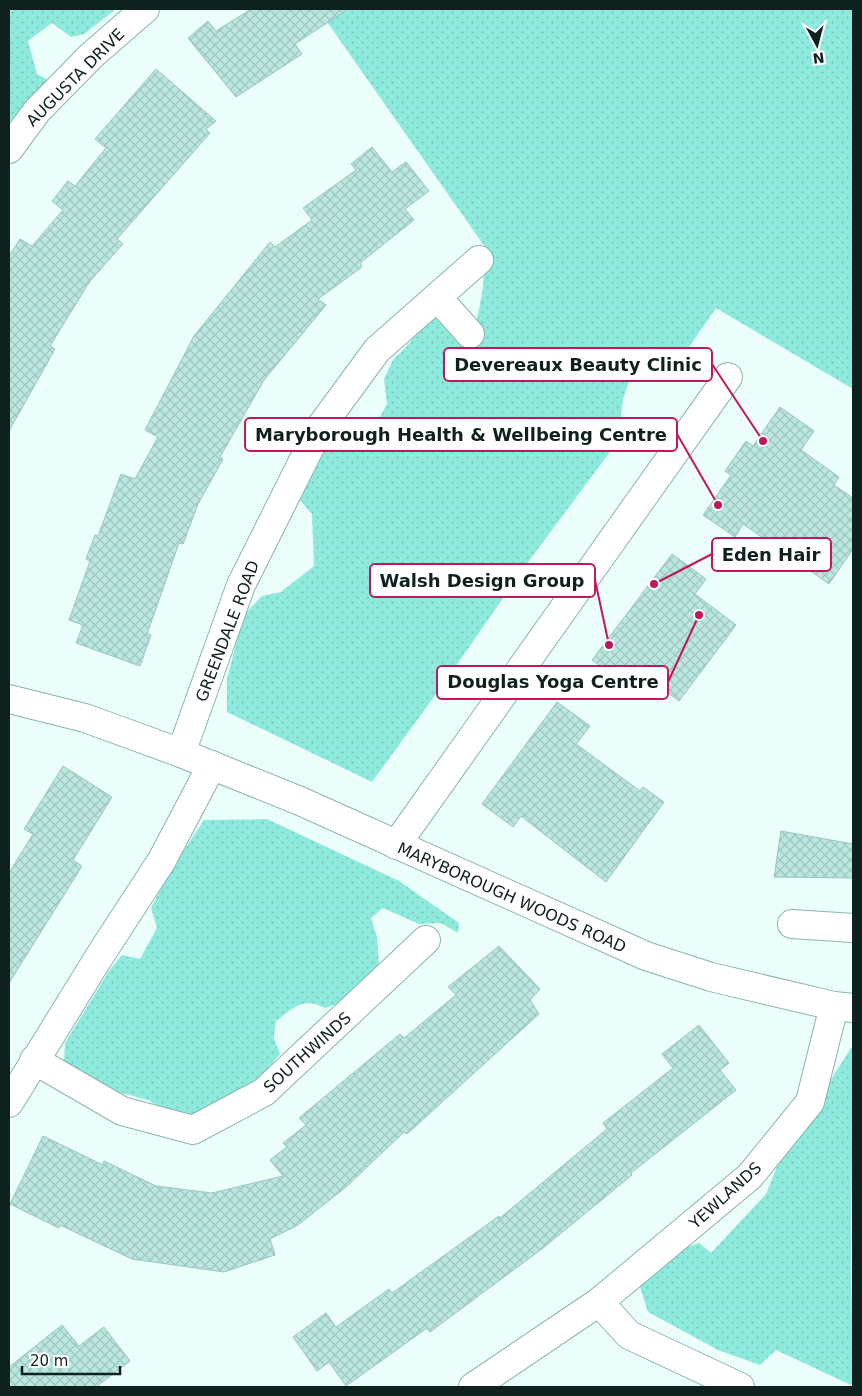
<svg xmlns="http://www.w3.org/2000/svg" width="862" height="1396" viewBox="0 0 862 1396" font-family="'DejaVu Sans',sans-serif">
<defs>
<pattern id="green-dots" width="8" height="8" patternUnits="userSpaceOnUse" patternTransform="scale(1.25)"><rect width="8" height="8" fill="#8deadd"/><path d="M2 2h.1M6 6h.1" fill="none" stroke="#78c8bd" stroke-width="1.8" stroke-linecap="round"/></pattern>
<pattern id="building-cross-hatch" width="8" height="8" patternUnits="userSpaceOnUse" patternTransform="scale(1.25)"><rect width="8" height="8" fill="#bae7e0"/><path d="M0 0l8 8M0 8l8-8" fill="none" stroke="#9fc6c0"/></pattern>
</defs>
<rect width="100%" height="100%" fill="#ecfefa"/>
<!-- green -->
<g fill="url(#green-dots)">
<polygon points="13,9 116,9 84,34 71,37 52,23 28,41 37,74 52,82 9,122 9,13"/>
<polygon points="318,9 853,9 853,389 716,308 681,359 632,373 623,399 618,441 526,565 447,679 372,782 227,712 227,679 243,616 262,596 281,592 314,566 312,514 300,500 329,437 353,445 367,440 387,404 384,379 393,360 409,344 419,327 438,317 476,325 483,288 485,247"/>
<path d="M267 819 399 881 459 923 458 933 441 923 419 924 383 908 371 918 377 937 379 964 346 1001 325 1008C302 997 295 1007 276 1021L274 1038 280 1054 258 1079 216 1105 187 1116 172 1114 148 1100 96 1086 64 1061 65 1043 109 971 122 955 140 959 157 928 151 908 169 873 204 820Z"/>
<polygon points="851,1048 853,1048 851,1256 853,1386 776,1350 760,1365 718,1350 648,1312 640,1287 671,1252 699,1243 711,1253 766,1194 780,1159"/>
</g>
<!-- building -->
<g fill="url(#building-cross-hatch)" stroke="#9ac6bf">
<polygon points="251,9 348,9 295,44 302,54 236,97 188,38 208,21 216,31"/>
<polygon points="156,69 216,121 206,129 210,133 117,239 123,244 90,281 50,346 55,349 9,431 9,256 20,239 32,246 63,210 52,201 68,181 75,186 106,148 95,139"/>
<polygon points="372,147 392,172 406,162 429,191 405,209 414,220 360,263 362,267 318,299 326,305 264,380 220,457 223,459 198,504 183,544 179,543 147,634 151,635 140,666 76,643 83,625 69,620 90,561 86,559 95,535 98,536 121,474 135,479 158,437 145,430 194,336 270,242 275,247 312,220 303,208 356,170 351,164"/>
<polygon points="780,407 814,431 801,450 839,477 834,485 853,498 853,549 829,584 743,524 735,537 703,515 731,475 725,471 746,441 753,446"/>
<polygon points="672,554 706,579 695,594 736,625 679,701 638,670 627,685 592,660"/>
<polygon points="557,702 590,726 576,744 640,791 643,787 664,802 606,882 521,816 513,827 482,804"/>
<polygon points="63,766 112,797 73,860 82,866 9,983 9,873 33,834 24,829"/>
<polygon points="781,831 853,844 853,878 774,877"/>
<polygon points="499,946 540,989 530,1000 539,1014 407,1134 404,1132 346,1187 298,1225 270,1239 275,1255 224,1272 132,1259 60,1225 59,1228 10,1204 43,1136 103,1165 104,1161 156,1186 212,1193 283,1176 270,1160 287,1147 283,1143 306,1125 299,1118 400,1034 404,1038 456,995 448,987"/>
<polygon points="699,1025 729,1063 720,1070 736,1090 631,1173 632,1175 543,1248 430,1332 427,1328 346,1386 329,1362 317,1371 293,1337 326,1313 336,1327 389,1289 392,1293 499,1216 500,1218 607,1129 603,1123 673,1068 662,1054"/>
<polygon points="62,1325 79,1346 104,1327 130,1361 96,1387 9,1387 9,1367"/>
</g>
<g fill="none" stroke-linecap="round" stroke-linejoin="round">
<!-- street casing -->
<g stroke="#8ab5ae" stroke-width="30">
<g id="street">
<polyline points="9,149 37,111 92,55 145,9"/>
<polyline points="437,297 470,334"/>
<polyline points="181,753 241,585 319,429 377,350 479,260"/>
<polyline points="396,845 728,377"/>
<polyline points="792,924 853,928"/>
<polyline points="34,1060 122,1111 193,1130 264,1092 426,940"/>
<polyline points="9,1103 99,957 162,860 212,765"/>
<polyline points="599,1302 629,1335 740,1387"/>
<polyline points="473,1387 599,1302 750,1176 810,1102 834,1006"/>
</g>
</g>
<!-- secondary casing -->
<g stroke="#8ab5ae" stroke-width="30">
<polyline id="secondary" points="9,699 85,718 181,753 300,801 646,956 711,977 834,1006 853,1008"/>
</g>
<!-- street -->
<use href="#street" stroke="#fff" stroke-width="28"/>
<!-- secondary -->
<use href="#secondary" stroke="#fff" stroke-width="28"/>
</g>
<g text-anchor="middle" stroke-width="4" stroke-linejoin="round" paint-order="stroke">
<!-- street labels -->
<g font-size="16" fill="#0f211e" stroke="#fff">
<text transform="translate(75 77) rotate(-45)" y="6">AUGUSTA DRIVE</text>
<text transform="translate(227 631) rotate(-69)" y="6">GREENDALE ROAD</text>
<text transform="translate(512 897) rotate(24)" y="6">MARYBOROUGH WOODS ROAD</text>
<text transform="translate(307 1052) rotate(-42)" y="6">SOUTHWINDS</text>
<text transform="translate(725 1195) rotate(-42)" y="6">YEWLANDS</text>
</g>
</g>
<!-- callouts -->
<path fill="none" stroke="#c2185b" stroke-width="2" d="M763 441L712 364M718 505L677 434M654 584L712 554M609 645L595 580M699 615L668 682"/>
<g fill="#c2185b" stroke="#fff" stroke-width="2">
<circle cx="763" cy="441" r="5"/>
<circle cx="718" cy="505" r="5"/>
<circle cx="654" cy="584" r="5"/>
<circle cx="609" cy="645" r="5"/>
<circle cx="699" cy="615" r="5"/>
</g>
<g fill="#fff" stroke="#c2185b" stroke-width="2">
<rect x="444" y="348" width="268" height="33" rx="5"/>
<rect x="245" y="418" width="432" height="33" rx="5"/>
<rect x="712" y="538" width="119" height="33" rx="5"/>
<rect x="370" y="564" width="225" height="33" rx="5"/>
<rect x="437" y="666" width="231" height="33" rx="5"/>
</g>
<g font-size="18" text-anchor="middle" font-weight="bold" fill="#0f211e">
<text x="578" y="371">Devereaux Beauty Clinic</text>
<text x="461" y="441">Maryborough Health &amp; Wellbeing Centre</text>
<text x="771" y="561">Eden Hair</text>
<text x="482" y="587">Walsh Design Group</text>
<text x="553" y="688">Douglas Yoga Centre</text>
</g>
<!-- border -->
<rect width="862" height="1396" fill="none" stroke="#0f211e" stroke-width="20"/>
<!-- north arrow -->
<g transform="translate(817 45) rotate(173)" stroke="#ffffff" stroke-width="4" paint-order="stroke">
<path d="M0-4L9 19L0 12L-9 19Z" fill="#0f211e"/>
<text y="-8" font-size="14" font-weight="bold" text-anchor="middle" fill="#0f211e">N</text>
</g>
<!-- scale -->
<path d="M22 1366v8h98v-8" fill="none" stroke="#0f211e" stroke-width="2.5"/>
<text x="30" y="1366" font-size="15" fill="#0f211e" stroke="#ffffff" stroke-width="4" paint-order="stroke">20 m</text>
</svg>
